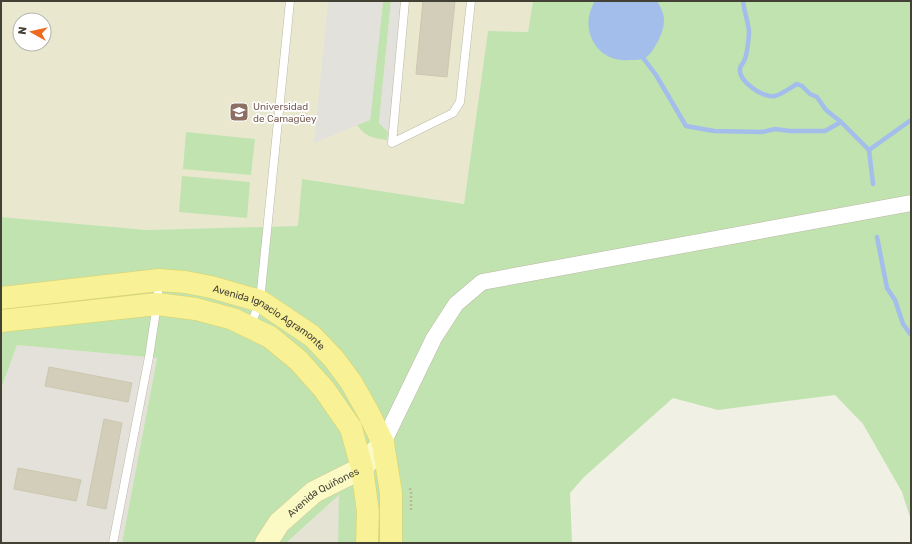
<svg xmlns="http://www.w3.org/2000/svg" width="912" height="544" viewBox="0 0 912 544" font-family="Rubik,sans-serif">
<rect width="100%" height="100%" fill="#f1f0e4"/>
<!-- residential -->
<polygon fill="#e5e3d3" points="340,494 338,543 286,543"/>
<!-- industrial -->
<polygon fill="#e3e1d9" points="17,345 157,358 122,543 1,543 1,389"/>
<!-- education -->
<path fill="#e9e8cf" fill-rule="evenodd" d="M1 1H533L528 32 488 31 464 204 302 180 299 226 147 230 1 217ZM20 20H44V44H20Z"/>
<!-- green -->
<g fill="#c0e3af">
<path d="M383 1H391L379 123 388 132 387 140C373 138 366 137 357 125L370 120Z"/>
<polygon points="533,1 911,1 911,520 902,492 863,424 835,395 718,410 673,398 584,477 570,493 572,543 338,543 339,495 286,543 122,543 157,358 17,345 1,389 1,217 147,230 298,226 302,179 464,204 488,31 528,32"/>
<polygon points="186,132 255,139 251,175 183,169"/>
<polygon points="182,176 250,182 247,218 179,212"/>
</g>
<!-- parking -->
<g fill="#e2e1dc">
<polygon points="328,1 383,1 370,120 314,143"/>
<polygon points="391,1 405,1 392,135 379,123"/>
</g>
<!-- water -->
<path fill="#a3beeb" d="M595 1H657C666 15 666 24 659 39 656 45 651 55 645 58 641 60 634 60 629 60 596 63 578 28 595 1Z"/>
<g fill="none" stroke-linecap="round" stroke-linejoin="round">
<!-- stream -->
<g stroke="#a3beeb" stroke-width="4.5">
<path d="M743 1C744 11 748 21 749 31 749 37 747 56 744 61 743 64 740 65 740 69 738 81 764 99 775 96 782 94 790 88 797 84L802 86 810 94 817 97 826 110 841 122 869 150 873 184"/>
<polyline points="644,59 656,75 686,126 714,131 762,132 775,129 790,131 825,131 841,122"/>
<polyline points="869,150 911,120"/>
<polyline points="877,237 887,288 895,300 903,324 911,335"/>
</g>
</g>
<!-- building -->
<g fill="#d2ceba" stroke="#ccc7ae">
<polygon points="423,1 455,1 447,77 416,74"/>
<polygon points="49,367 132,383 128,402 45,386"/>
<polygon points="104,419 122,423 106,509 87,505"/>
<polygon points="18,468 81,480 76,501 14,489"/>
</g>
<g fill="none" stroke-linecap="round" stroke-linejoin="round">
<!-- lane casing -->
<g stroke="#bcb9a8" stroke-width="9">
<g id="lane">
<polyline points="405,1 392,143 453,113 460,102 471,1"/>
<polyline points="250,327 260,301 290,1"/>
<polyline points="113,543 149,357 157,304 159,281"/>
</g>
</g>
<!-- street casing -->
<g stroke="#bcb9a8" stroke-width="17">
<polyline id="street" points="383,443 434,338 456,304 482,282 911,203"/>
</g>
<!-- secondary casing -->
<g stroke="#cfcc97" stroke-width="23">
<g id="secondary">
<path id="s1" d="M266 543 279 523 314 492 362 468 383 443"/>
</g>
</g>
<!-- primary casing -->
<g stroke="#dcd268" stroke-width="23">
<g id="primary">
<path id="s2" d="M1 298 159 280 185 282 211 287 260 301 312 336 334 359 351 382 368 412 383 443 391 493V543"/>
<polyline points="1,321 157,304 196,309 233,319 270,337 298,360 324,389 351,428 362,468 368,512 367,543"/>
</g>
</g>
<!-- path -->
<polyline stroke="#bdb89a" stroke-width="2.5" stroke-dasharray="2 2" stroke-linecap="butt" points="410,488 411,493 411,511"/>
<!-- lane -->
<use href="#lane" stroke="#fff" stroke-width="8"/>
<!-- street -->
<use href="#street" stroke="#fff" stroke-width="16"/>
<!-- secondary -->
<use href="#secondary" stroke="#fbf9c4" stroke-width="22"/>
<!-- primary -->
<use href="#primary" stroke="#f8f196" stroke-width="22"/>
</g>
<!-- icons -->
<defs>
<g id="university-square" transform="scale(1)"><rect x="-9" y="-9" width="18" height="18" rx="4" fill="#8d6e63" stroke="#fff"/><path d="M0-5L7-2L0 1L-7-2ZM-4 1L0 2.5L4 1V4Q0 6-4 4Z" fill="#fff"/></g>
</defs>
<g fill-rule="evenodd">
<use href="#university-square" x="239" y="112"/>
</g>
<g text-anchor="middle" stroke-width="3.5" stroke-linejoin="round" paint-order="stroke">
<!-- education labels -->
<g font-size="10" fill="#785e54" stroke="#fff" text-anchor="start">
<text x="253" y="110">Universidad<tspan x="253" dy="12">de Camagüey</tspan></text>
</g>
<!-- street labels -->
<g font-size="10" fill="#434035" stroke="#fff">
<text dy="4" stroke="none"><textPath href="#s2" startOffset="278">Avenida Ignacio Agramonte</textPath></text>
<text dy="4" stroke="none"><textPath href="#s1" startOffset="78">Avenida Quiñones</textPath></text>
</g>
</g>
<!-- border -->
<rect width="912" height="544" fill="none" stroke="#434035" stroke-width="4"/>
<!-- north arrow -->
<g transform="translate(32 32) rotate(278)"><circle r="19" fill="#ffffff" stroke="#b4b3ae"/>
<path d="M0-3L7 15L0 10L-7 15Z" fill="#ed6a1f"/>
<text y="-6" font-size="11" font-weight="bold" text-anchor="middle" fill="#434035">N</text>
</g>
</svg>
